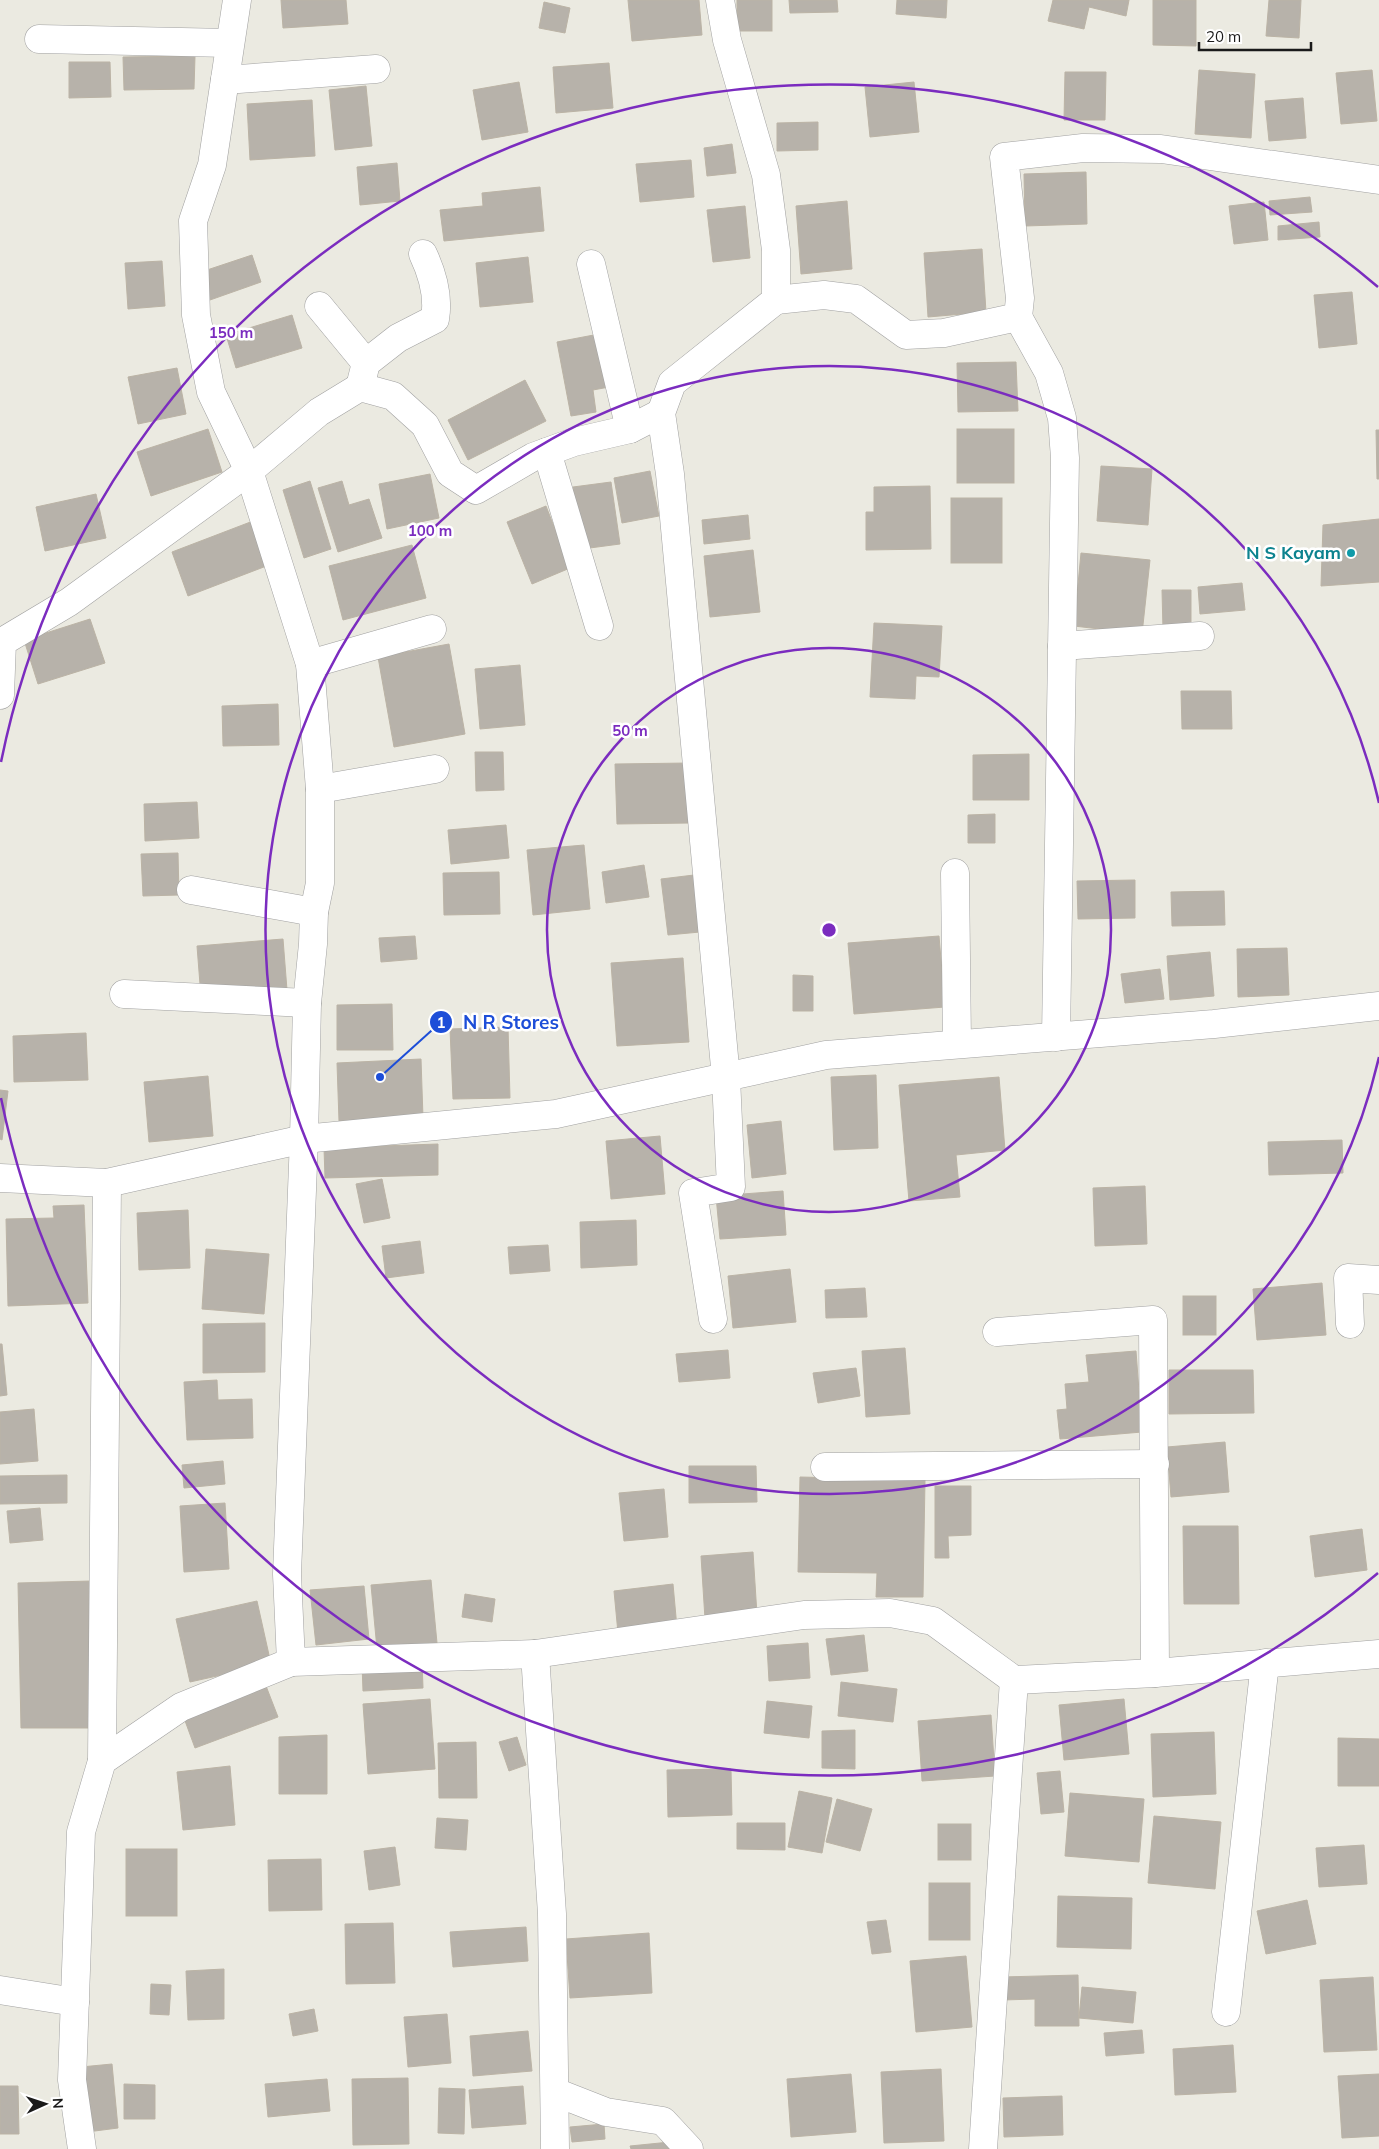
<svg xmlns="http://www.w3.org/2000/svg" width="1379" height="2149" viewBox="0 0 1379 2149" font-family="Mulish,sans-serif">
<rect width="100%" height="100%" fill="#ebeae1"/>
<!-- building -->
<g fill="#b7b2aa" stroke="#bbb3a5">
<polygon points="281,0 346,0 348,24 283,28"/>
<polygon points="628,0 699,0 702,35 632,41"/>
<rect x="737" y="0" width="35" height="31"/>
<polygon points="789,0 837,0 838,12 790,13"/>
<polygon points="897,0 947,0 946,18 896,14"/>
<polygon points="1053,0 1129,0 1126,16 1089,7 1084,29 1048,21"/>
<polygon points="1153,0 1196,0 1196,46 1153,45"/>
<polygon points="1269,0 1301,0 1299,38 1266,36"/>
<polygon points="544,2 570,8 565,33 539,28"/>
<polygon points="195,56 194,89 124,90 123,57"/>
<polygon points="69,62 110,62 111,97 69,98"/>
<polygon points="609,63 613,108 556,113 553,67"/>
<polygon points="1199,70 1255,74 1251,138 1195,134"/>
<polygon points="1372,70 1377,121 1341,124 1336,73"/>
<polygon points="1065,72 1106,72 1105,120 1064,120"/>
<polygon points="519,82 528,132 482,140 473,90"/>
<polygon points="914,82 919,132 870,137 865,87"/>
<polygon points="366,86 372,146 335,150 329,90"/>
<polygon points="1303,98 1306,138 1269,141 1265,101"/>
<polygon points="312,100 315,156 250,160 247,104"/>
<polygon points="818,122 818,150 777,151 777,123"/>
<polygon points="732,144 736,173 707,176 704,148"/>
<polygon points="691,160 694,197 640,202 636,164"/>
<polygon points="397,163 400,201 360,205 357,167"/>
<polygon points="1086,172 1087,224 1025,226 1024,174"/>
<polygon points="540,187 544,231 444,241 440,210 483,206 482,193"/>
<polygon points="1310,197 1312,212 1270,215 1269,201"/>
<polygon points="847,201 852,269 801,274 796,206"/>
<polygon points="1264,202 1268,240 1234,244 1229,206"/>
<polygon points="745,206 750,258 713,262 707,210"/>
<polygon points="1319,222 1320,237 1278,240 1278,226"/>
<polygon points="982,249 986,312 928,317 924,253"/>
<polygon points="252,255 261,282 210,300 201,272"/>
<polygon points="528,257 533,302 480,307 476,263"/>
<polygon points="162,261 165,306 128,309 125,263"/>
<polygon points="1352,292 1357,344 1319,348 1314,295"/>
<polygon points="292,315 302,348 236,368 226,335"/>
<polygon points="599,334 609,387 593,390 596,412 571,416 557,342"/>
<polygon points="1016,362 1018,411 958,412 957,363"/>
<polygon points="177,368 186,414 138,424 128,377"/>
<polygon points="525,380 546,421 468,460 448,420"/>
<polygon points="208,429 222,472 151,496 137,452"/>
<rect x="957" y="429" width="57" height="54"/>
<polygon points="1376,430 1379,430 1379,479 1377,479"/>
<polygon points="1101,466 1152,469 1148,525 1097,521"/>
<polygon points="650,471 659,516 622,523 614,478"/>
<polygon points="430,474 439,518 387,529 379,484"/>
<polygon points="310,481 331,549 304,558 283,490"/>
<polygon points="342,481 349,505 369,499 382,538 338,552 318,488"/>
<polygon points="611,482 620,544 582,549 573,487"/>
<polygon points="930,486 931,549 866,550 866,512 874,512 874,487"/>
<polygon points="96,494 106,538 45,551 36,507"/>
<rect x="951" y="498" width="51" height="65"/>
<polygon points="546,506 570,568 532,584 507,522"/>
<polygon points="748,515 750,539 704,544 702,520"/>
<polygon points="1379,519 1379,582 1321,586 1323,525"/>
<polygon points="253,521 269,565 188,596 172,552"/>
<polygon points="412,545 426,598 343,620 329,566"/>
<polygon points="753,550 760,612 710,617 704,556"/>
<polygon points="1081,553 1150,560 1142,634 1074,626"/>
<polygon points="1242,583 1245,610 1200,614 1198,587"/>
<polygon points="1162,590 1191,590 1191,630 1163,630"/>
<polygon points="90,619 105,663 38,684 24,640"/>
<polygon points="874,623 942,626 939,677 916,676 915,699 870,697"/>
<polygon points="449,644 465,734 394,747 378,657"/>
<polygon points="520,665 525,725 480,729 475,669"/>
<polygon points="1181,691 1231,691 1232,729 1182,729"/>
<polygon points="278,704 279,745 223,746 222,706"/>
<polygon points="475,752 503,752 504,790 476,791"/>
<polygon points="1029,754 1029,800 973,800 973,755"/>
<polygon points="688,763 690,823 617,824 615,764"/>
<polygon points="197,802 199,838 145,841 144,804"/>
<polygon points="995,814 995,843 968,843 968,815"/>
<polygon points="506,825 509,858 451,864 448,830"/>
<polygon points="584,845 590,909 533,915 527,850"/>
<polygon points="178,853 179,895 143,896 141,854"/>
<polygon points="644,865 649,897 606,903 602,872"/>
<polygon points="499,872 500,914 444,915 443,873"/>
<polygon points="694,875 700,932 668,935 661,879"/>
<polygon points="1135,880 1135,918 1078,919 1077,881"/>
<polygon points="1224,891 1225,925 1172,926 1171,892"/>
<polygon points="415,936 417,959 381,962 379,938"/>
<polygon points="939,936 945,1007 854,1014 848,943"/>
<polygon points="283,939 287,990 201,997 197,946"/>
<polygon points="1287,948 1289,995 1238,997 1237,949"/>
<polygon points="1210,952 1214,996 1170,1000 1167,956"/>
<polygon points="683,958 689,1042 617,1046 611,963"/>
<polygon points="1160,969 1164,999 1125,1003 1121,974"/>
<polygon points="793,975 813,976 813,1011 793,1011"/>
<polygon points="392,1004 393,1050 337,1050 337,1005"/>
<polygon points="508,1027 510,1098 453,1099 450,1029"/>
<polygon points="86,1033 88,1080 14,1082 13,1036"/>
<polygon points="421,1059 423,1118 339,1121 337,1063"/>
<polygon points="876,1075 878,1148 834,1150 831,1077"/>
<polygon points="208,1076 213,1136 149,1142 144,1082"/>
<polygon points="999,1077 1005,1150 956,1155 960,1197 909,1201 899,1085"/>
<polygon points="0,1090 8,1091 2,1140 0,1139"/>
<polygon points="781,1121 786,1174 752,1178 747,1125"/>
<polygon points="660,1136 665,1194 611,1199 606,1141"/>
<polygon points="1342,1140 1343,1173 1269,1175 1268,1142"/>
<polygon points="438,1144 438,1175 325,1178 324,1148"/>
<polygon points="382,1179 390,1218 364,1223 356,1184"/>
<polygon points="1145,1186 1147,1244 1095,1246 1093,1188"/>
<polygon points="783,1191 786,1235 720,1239 716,1196"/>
<polygon points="84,1205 88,1303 8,1306 6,1219 54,1218 53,1206"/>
<polygon points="188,1210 190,1268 139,1270 137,1213"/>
<polygon points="636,1220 637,1265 581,1268 580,1222"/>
<polygon points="420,1241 424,1273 386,1278 382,1246"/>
<polygon points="548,1245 550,1271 510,1274 508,1247"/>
<polygon points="206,1249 269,1254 264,1314 202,1309"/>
<polygon points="790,1269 796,1322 733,1328 728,1276"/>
<polygon points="1322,1283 1326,1335 1257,1340 1253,1289"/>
<polygon points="865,1288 867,1317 826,1318 825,1290"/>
<rect x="1183" y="1296" width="33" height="39"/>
<polygon points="265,1323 265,1372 203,1373 203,1324"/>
<polygon points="0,1344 2,1344 7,1395 0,1396"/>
<polygon points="905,1348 910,1414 866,1417 862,1351"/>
<polygon points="728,1350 730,1378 679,1382 676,1354"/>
<polygon points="1136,1351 1142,1432 1060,1439 1057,1410 1067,1409 1065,1384 1089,1382 1086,1355"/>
<polygon points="856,1368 860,1396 818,1403 813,1373"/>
<polygon points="1169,1370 1253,1370 1254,1413 1169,1414"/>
<polygon points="217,1380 218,1400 252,1399 253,1438 187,1440 184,1382"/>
<polygon points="34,1409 38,1461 0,1464 0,1412"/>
<polygon points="1225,1442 1229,1492 1171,1497 1167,1447"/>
<polygon points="223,1461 225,1484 184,1488 182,1465"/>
<polygon points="689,1466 756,1466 757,1502 689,1503"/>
<polygon points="67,1475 67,1503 0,1504 0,1476"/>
<polygon points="800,1477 925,1480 923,1597 876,1597 877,1573 798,1572"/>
<polygon points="935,1486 971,1486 971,1535 948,1536 949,1558 935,1558"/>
<polygon points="664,1489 668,1537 624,1541 619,1493"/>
<polygon points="225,1503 229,1569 184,1572 180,1506"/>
<polygon points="40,1508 43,1540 10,1543 7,1511"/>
<polygon points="1183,1526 1238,1526 1239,1604 1184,1604"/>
<polygon points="1362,1529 1367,1570 1315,1577 1310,1536"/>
<polygon points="753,1552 757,1615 705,1619 701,1556"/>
<polygon points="431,1580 437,1643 377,1649 371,1585"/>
<polygon points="91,1581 94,1728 21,1728 18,1583"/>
<polygon points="673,1584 677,1628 618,1633 614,1591"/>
<polygon points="364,1586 369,1639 316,1645 310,1590"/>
<polygon points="465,1594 495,1599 492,1622 462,1617"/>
<polygon points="257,1601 271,1664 190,1682 176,1619"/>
<polygon points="864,1635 868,1671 831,1675 826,1639"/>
<polygon points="808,1643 810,1678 769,1681 767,1646"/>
<polygon points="422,1661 423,1688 363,1691 362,1664"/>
<polygon points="841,1682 897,1689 893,1722 838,1716"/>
<polygon points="266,1686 278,1717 195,1748 184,1718"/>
<polygon points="430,1699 435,1769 368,1774 363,1704"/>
<polygon points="1124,1699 1129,1754 1064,1760 1059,1705"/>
<polygon points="767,1701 812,1706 809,1738 764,1733"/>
<polygon points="991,1715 995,1776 922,1781 918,1721"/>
<polygon points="855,1730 855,1769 822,1768 822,1731"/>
<polygon points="1214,1732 1216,1794 1153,1797 1151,1734"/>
<polygon points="327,1735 327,1794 279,1794 279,1737"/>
<polygon points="517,1737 526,1765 509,1771 499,1742"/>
<polygon points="1338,1738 1379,1739 1379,1786 1338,1786"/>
<polygon points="476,1742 477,1798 439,1798 438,1743"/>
<polygon points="230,1766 235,1825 183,1830 177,1772"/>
<polygon points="731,1769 732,1815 668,1817 667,1770"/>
<polygon points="1060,1771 1064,1812 1041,1814 1037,1773"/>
<polygon points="799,1791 832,1798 822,1853 788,1847"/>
<polygon points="1070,1793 1144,1799 1139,1862 1065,1856"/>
<polygon points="837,1799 872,1809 860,1851 826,1842"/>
<polygon points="1154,1816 1221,1822 1215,1889 1148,1883"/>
<polygon points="437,1818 468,1820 466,1850 435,1848"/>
<polygon points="737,1823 785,1823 785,1850 737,1849"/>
<rect x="938" y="1824" width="33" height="36"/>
<polygon points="1364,1845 1367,1884 1319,1887 1316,1848"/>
<polygon points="395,1847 400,1885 369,1890 364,1851"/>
<rect x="126" y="1849" width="51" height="67"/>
<polygon points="321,1859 322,1910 269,1911 268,1860"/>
<rect x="929" y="1883" width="41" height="57"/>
<polygon points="1058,1896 1132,1898 1131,1949 1057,1947"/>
<polygon points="1307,1900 1316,1944 1266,1954 1257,1911"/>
<polygon points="886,1920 891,1952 872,1954 867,1922"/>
<polygon points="393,1923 395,1983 346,1984 345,1924"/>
<polygon points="526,1927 528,1961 453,1967 450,1932"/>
<polygon points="649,1933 652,1993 570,1998 566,1939"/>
<polygon points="966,1956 972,2027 916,2032 910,1961"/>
<polygon points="224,1969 224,2019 188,2020 186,1971"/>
<polygon points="1078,1975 1079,2026 1035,2026 1035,1999 1003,2000 1002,1977"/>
<polygon points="1373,1977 1377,2050 1324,2052 1320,1980"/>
<polygon points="151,1984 171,1985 169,2015 150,2014"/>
<polygon points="1082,1987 1136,1992 1133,2023 1079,2018"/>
<polygon points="314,2009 318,2031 293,2036 289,2014"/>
<polygon points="447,2014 451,2063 408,2067 404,2017"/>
<polygon points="1142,2030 1144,2053 1106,2056 1104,2033"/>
<polygon points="528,2031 532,2071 473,2076 470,2036"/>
<polygon points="1233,2045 1236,2092 1175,2095 1173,2049"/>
<polygon points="112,2064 118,2128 87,2132 81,2067"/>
<polygon points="941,2069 944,2141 884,2143 881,2072"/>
<polygon points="851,2074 856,2132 791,2137 787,2079"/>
<polygon points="1379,2074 1379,2136 1342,2138 1338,2076"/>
<polygon points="408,2078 409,2144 353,2145 352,2079"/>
<polygon points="327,2079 330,2111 268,2117 265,2084"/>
<polygon points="124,2084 155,2085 155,2119 124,2119"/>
<polygon points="0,2086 18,2086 19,2134 0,2134"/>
<polygon points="523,2086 526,2124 472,2128 469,2090"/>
<polygon points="439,2088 465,2089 464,2134 438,2133"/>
<polygon points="1062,2096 1063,2135 1004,2137 1003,2098"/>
<polygon points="604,2124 605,2139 572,2142 570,2127"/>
<polygon points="670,2142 671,2149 631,2149 630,2146"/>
</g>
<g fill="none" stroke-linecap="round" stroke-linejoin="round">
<!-- street casing -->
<g stroke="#a1a1a1" stroke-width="29">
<g id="street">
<polyline points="39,39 229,43"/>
<polyline points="225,80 376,69"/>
<polyline points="591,264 630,429"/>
<polyline points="776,300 824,295 856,299 906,335 944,333 1018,317 1020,298 1004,157 1083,148 1161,149 1379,180"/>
<polyline points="319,306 366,363"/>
<polyline points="1018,317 1049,373 1062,418 1065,458 1056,1037"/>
<path d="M360 387 366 363 398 338 435 319C439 296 433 275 423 254"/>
<polyline points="547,452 599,626"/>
<polyline points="1062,646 1200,636"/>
<polyline points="310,664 432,629"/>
<polyline points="0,695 2,642 69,602 249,471 319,412 360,387 393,396 425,425 450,473 476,490 533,457 574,442 630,429 661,413"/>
<polyline points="320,789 435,769"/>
<polyline points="955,873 957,1043"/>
<polyline points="191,890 314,912"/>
<polyline points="124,994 307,1003"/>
<polyline points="0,1178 107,1183 304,1139 556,1114 826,1055 1214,1024 1379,1006"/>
<polyline points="713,1319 693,1193 731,1187 726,1078 670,474 661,413 672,383 776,300 776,250 766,175 727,40 720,0"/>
<polyline points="1350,1324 1348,1278 1379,1280"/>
<polyline points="997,1332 1153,1320 1155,1673"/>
<polyline points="825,1467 1155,1464"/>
<polyline points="535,1654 552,1914 555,2149"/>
<polyline points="291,1662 535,1654 804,1615 890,1613 933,1621 1014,1680 1155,1673 1379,1654"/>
<polyline points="102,1761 107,1183"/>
<polyline points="0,1990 75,2002"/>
<polyline points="1226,2012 1265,1663"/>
<polyline points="555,2092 606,2112 663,2121 689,2149"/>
<polyline points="82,2149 72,2080 81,1832 102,1761 181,1707 291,1662 287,1574 304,1139 307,1003 313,944 314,912 320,883 320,789 310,664 249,471 211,392 196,315 193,221 212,165 237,0"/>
<polyline points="983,2149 1014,1680"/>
</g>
</g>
<!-- street -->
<use href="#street" stroke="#fff" stroke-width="28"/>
</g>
<!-- distance rings -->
<g fill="none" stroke="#7b2cbf" stroke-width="2.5">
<circle cx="829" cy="930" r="282"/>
<path d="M1379 1057A564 564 0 1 1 1379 803"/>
<path d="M1378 1573A845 845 0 0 1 1 1098M1 762A845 845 0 0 1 1378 287"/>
</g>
<!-- markers -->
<circle fill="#0f9aa8" stroke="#fff" stroke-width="2" cx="1351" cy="553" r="5"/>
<g text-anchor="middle" stroke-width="5" stroke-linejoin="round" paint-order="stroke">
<!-- culture labels -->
<g font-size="18" font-weight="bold" fill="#0d838f" stroke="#fff" text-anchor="end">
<text x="1341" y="559">N S Kayam</text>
</g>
</g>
<circle cx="829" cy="930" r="8" fill="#7b2cbf" stroke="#fff" stroke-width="2.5"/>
<g font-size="15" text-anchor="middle" font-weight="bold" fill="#7b2cbf" stroke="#fff" stroke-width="5" stroke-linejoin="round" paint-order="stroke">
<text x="231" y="338">150 m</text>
<text x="430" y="536">100 m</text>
<text x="630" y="736">50 m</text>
</g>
<!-- callouts -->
<path fill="none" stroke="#1d4ed8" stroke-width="2" d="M380 1077L441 1022"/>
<g fill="#1d4ed8" stroke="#fff" stroke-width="2">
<circle cx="380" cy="1077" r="5"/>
<circle cx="441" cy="1022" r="12"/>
</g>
<g font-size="15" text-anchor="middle" font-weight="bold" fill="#fff">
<text x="441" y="1028">1</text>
</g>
<g font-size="19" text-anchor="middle" font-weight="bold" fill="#1d4ed8" stroke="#fff" stroke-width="5" stroke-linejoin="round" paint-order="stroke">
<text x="511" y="1029">N R Stores</text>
</g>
<!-- north arrow -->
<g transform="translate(45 2104) rotate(87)" stroke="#ffffff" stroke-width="4" paint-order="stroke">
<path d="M0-4L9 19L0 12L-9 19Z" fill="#1a1a1a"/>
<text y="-8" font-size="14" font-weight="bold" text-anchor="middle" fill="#1a1a1a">N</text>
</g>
<!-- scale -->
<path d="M1199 42v8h112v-8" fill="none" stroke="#1a1a1a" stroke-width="2.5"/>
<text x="1206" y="42" font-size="15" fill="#1a1a1a" stroke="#ffffff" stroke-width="4" paint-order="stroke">20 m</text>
</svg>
